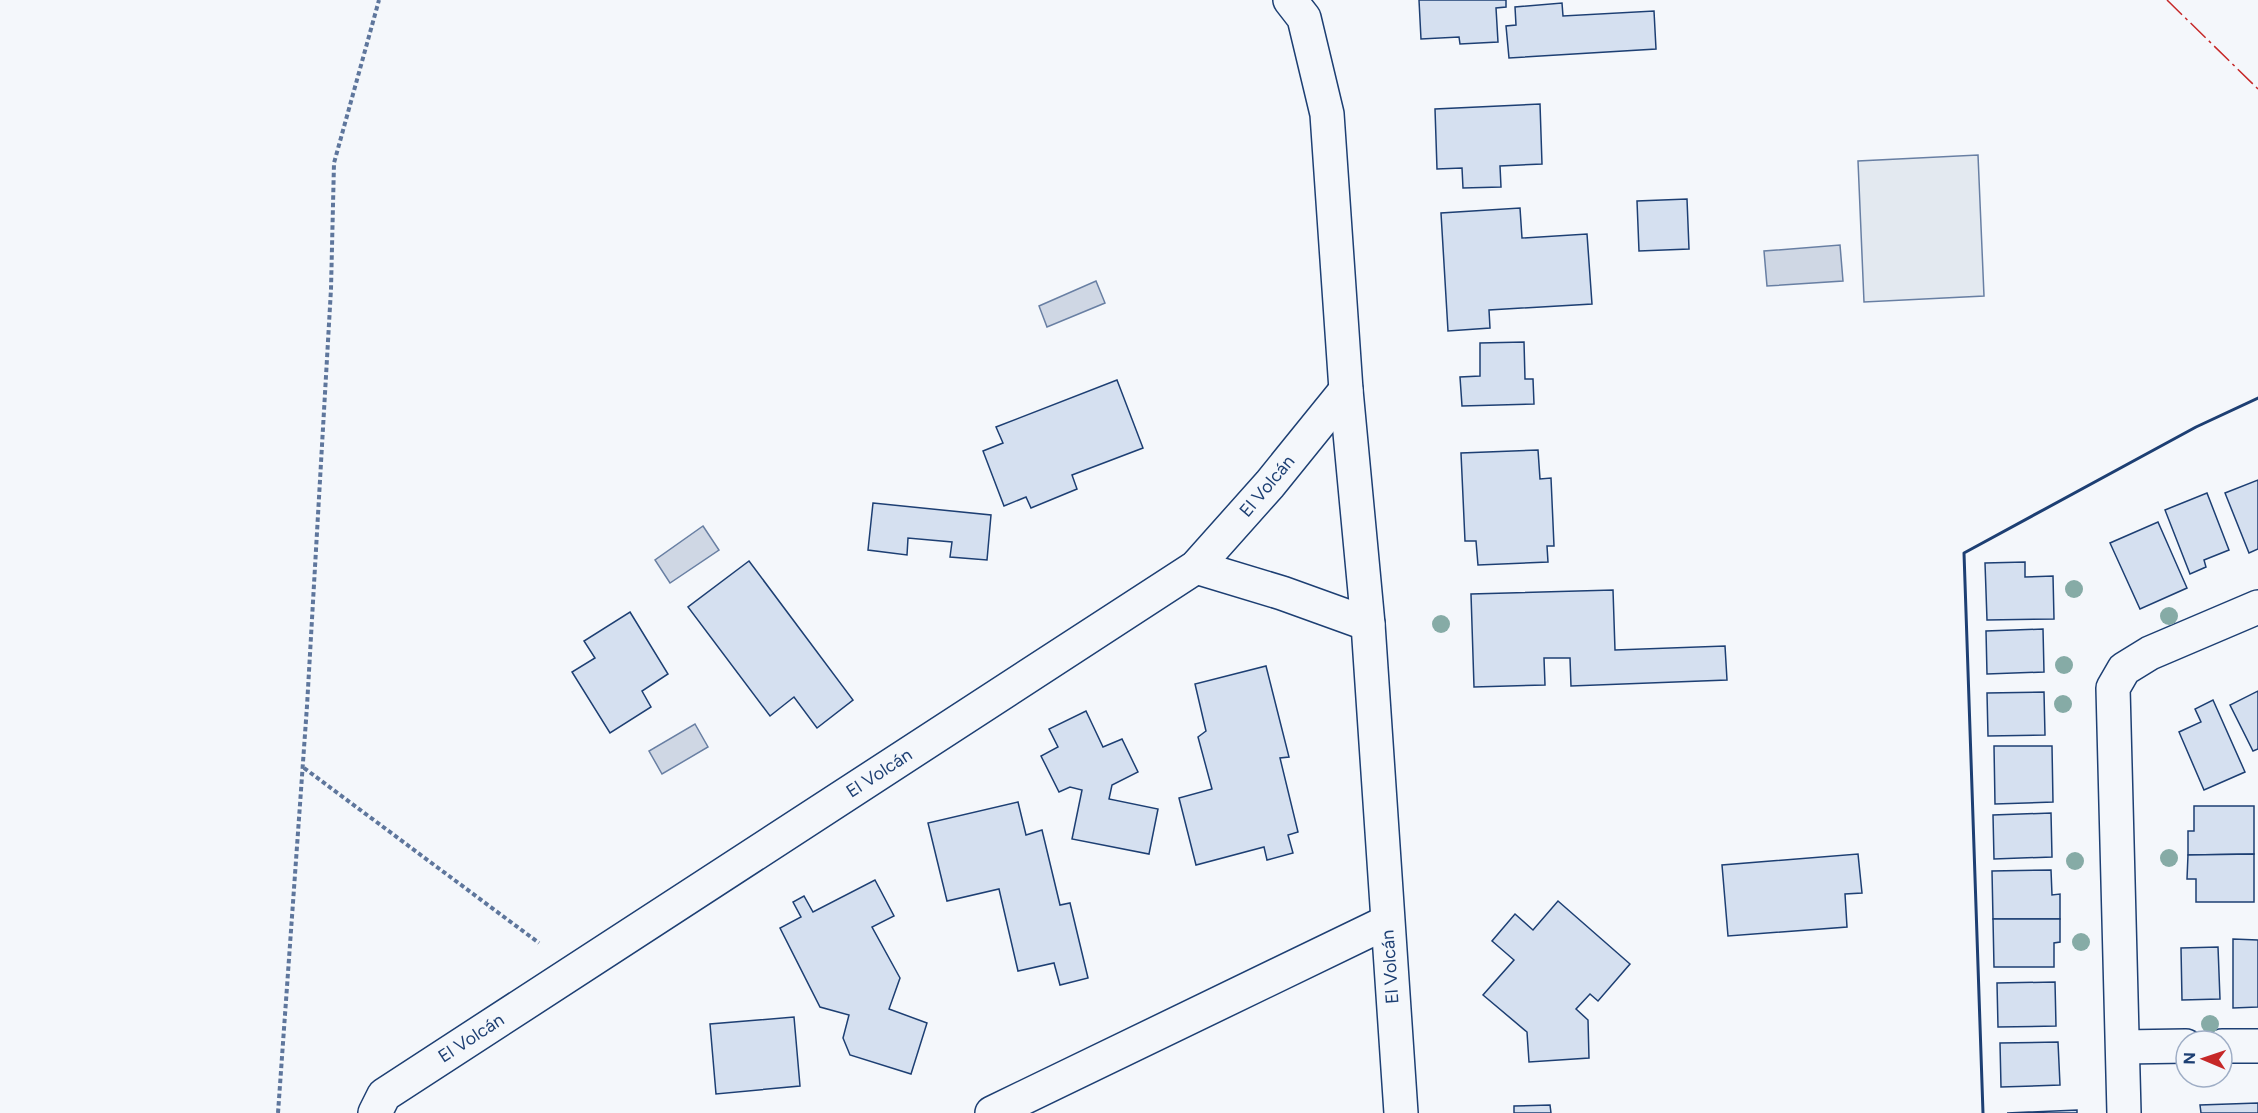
<svg xmlns="http://www.w3.org/2000/svg" width="2258" height="1113" viewBox="0 0 2258 1113" font-family="Figtree,sans-serif">
<rect width="100%" height="100%" fill="#f4f7fb"/>
<!-- green -->
<polygon fill="#e3e9f0" stroke="#687fa3" stroke-width="1.5" points="1978,155 1984,296 1864,302 1858,161"/>
<!-- water -->
<g fill="#cfd7e4" stroke="#687fa3" stroke-width="1.5">
<polygon points="1840,245 1843,281 1767,286 1764,251"/>
<polygon points="1096,281 1105,303 1047,327 1039,306"/>
<polygon points="703,526 719,550 670,583 655,560"/>
<polygon points="695,724 708,747 662,774 649,751"/>
</g>
<!-- building -->
<g fill="#d5e0f0" stroke="#1d3f73" stroke-width="1.5">
<polygon points="1419,0 1506,0 1506,7 1496,8 1498,42 1460,44 1459,37 1421,39"/>
<polygon points="1562,3 1563,16 1654,11 1656,49 1509,58 1506,26 1516,25 1515,7"/>
<polygon points="1540,104 1542,164 1500,166 1501,187 1463,188 1462,168 1437,169 1435,109"/>
<polygon points="1687,199 1689,249 1639,251 1637,201"/>
<polygon points="1520,208 1522,238 1587,234 1592,304 1489,310 1490,328 1448,331 1441,213"/>
<polygon points="1524,342 1525,379 1533,379 1534,404 1462,406 1460,377 1480,376 1480,343"/>
<polygon points="1117,380 1143,448 1072,475 1077,489 1031,508 1026,497 1004,506 983,451 1003,443 996,427"/>
<polygon points="1538,450 1540,479 1551,478 1554,546 1547,546 1548,562 1478,565 1476,541 1465,541 1461,453"/>
<polygon points="2258,480 2258,549 2249,553 2225,493"/>
<polygon points="2207,493 2229,550 2204,560 2206,567 2190,574 2165,510"/>
<polygon points="873,503 991,515 987,560 950,557 952,542 908,538 907,555 868,550"/>
<polygon points="2158,522 2187,588 2140,609 2110,543"/>
<polygon points="749,561 853,700 817,728 794,697 770,716 688,607"/>
<polygon points="2025,562 2025,577 2053,576 2054,619 1987,620 1985,563"/>
<polygon points="1613,590 1615,650 1725,646 1727,680 1571,686 1570,658 1544,658 1545,685 1474,687 1471,594"/>
<polygon points="630,612 668,674 642,691 651,707 610,733 572,672 595,658 584,641"/>
<polygon points="2043,629 2044,672 1987,674 1986,631"/>
<polygon points="1266,666 1289,757 1280,758 1298,832 1288,835 1293,853 1267,860 1264,847 1196,865 1179,798 1212,789 1198,737 1206,731 1195,684"/>
<polygon points="2258,691 2258,749 2253,751 2230,705"/>
<polygon points="2044,692 2045,735 1988,736 1987,693"/>
<polygon points="2213,700 2245,772 2204,790 2179,732 2201,722 2195,709"/>
<polygon points="1086,711 1103,747 1122,739 1138,772 1112,785 1109,799 1158,809 1149,854 1072,839 1082,790 1070,787 1059,792 1041,756 1058,747 1049,729"/>
<polygon points="1994,746 2052,746 2053,802 1995,804"/>
<polygon points="1018,802 1026,835 1042,830 1060,905 1070,903 1088,978 1060,985 1054,963 1018,971 999,889 947,901 928,823"/>
<polygon points="2194,806 2254,806 2254,854 2188,855 2188,831 2194,831"/>
<polygon points="2051,813 2052,857 1994,859 1993,815"/>
<polygon points="1858,854 1862,893 1845,894 1847,927 1728,936 1722,865"/>
<polygon points="2254,854 2254,902 2196,902 2196,879 2187,879 2188,855"/>
<polygon points="2051,870 2052,895 2060,894 2060,919 1993,919 1992,871"/>
<polygon points="875,880 894,916 872,927 900,978 889,1009 927,1023 911,1074 850,1055 843,1038 849,1015 820,1007 780,928 801,917 793,902 804,896 813,912"/>
<polygon points="1558,901 1630,964 1598,1001 1590,994 1576,1009 1588,1020 1589,1058 1529,1062 1527,1032 1483,995 1514,960 1492,941 1515,914 1533,930"/>
<polygon points="1993,919 2060,919 2060,942 2054,943 2054,967 1994,967"/>
<polygon points="2233,939 2258,940 2258,1007 2233,1008"/>
<polygon points="2218,947 2220,999 2182,1000 2181,948"/>
<polygon points="2055,982 2056,1026 1998,1027 1997,983"/>
<polygon points="794,1017 800,1086 716,1094 710,1024"/>
<polygon points="2058,1042 2060,1085 2001,1087 2000,1043"/>
<polygon points="2258,1103 2258,1113 2201,1113 2200,1105"/>
<polygon points="1550,1105 1551,1113 1514,1113 1514,1106"/>
<polygon points="2077,1110 2077,1113 2007,1113"/>
</g>
<g fill="none" stroke-linecap="round" stroke-linejoin="round">
<!-- minor casing -->
<g stroke="#1d3f73" stroke-width="36">
<g id="minor">
<polyline points="1290,0 1304,18 1327,114 1346,390 1368,624 1401,1113"/>
<polyline points="1196,567 1282,593 1368,624"/>
<polyline points="2222,1046 2258,1046"/>
<polyline points="2123,1047 2186,1046"/>
<polyline points="375,1113 384,1095 1196,567 1270,484 1346,390"/>
<polyline points="992,1113 1387,922"/>
<polyline points="2124,1113 2113,688 2124,669 2150,653 2258,607"/>
</g>
</g>
<!-- path -->
<g stroke="#5e769c" stroke-width="4" stroke-dasharray="4.5 3" stroke-linecap="butt">
<polyline points="304,768 539,943"/>
<polyline points="278,1113 307,706 331,289 334,163 379,0"/>
</g>
<!-- minor -->
<use href="#minor" stroke="#f4f7fb" stroke-width="33"/>
<!-- wall -->
<polyline stroke="#1d3f73" stroke-width="3" points="1983,1113 1964,553 2196,427 2258,398"/>
<!-- power -->
<polyline stroke="#c62828" stroke-width="1.5" stroke-dasharray="21 4.5 3 4.5" stroke-linecap="butt" points="2167,0 2258,89"/>
</g>
<!-- trees -->
<g fill="#86aba6">
<circle cx="2074" cy="589" r="9"/>
<circle cx="2169" cy="616" r="9"/>
<circle cx="1441" cy="624" r="9"/>
<circle cx="2064" cy="665" r="9"/>
<circle cx="2063" cy="704" r="9"/>
<circle cx="2169" cy="858" r="9"/>
<circle cx="2075" cy="861" r="9"/>
<circle cx="2081" cy="942" r="9"/>
<circle cx="2210" cy="1024" r="9"/>
</g>
<g text-anchor="middle" stroke-width="4.5" stroke-linejoin="round" paint-order="stroke">
<!-- street labels -->
<g font-size="18" fill="#1d3f73" stroke="#f4f7fb">
<text transform="translate(1267 486) rotate(-50)" y="6">El Volcán</text>
<text transform="translate(879 773) rotate(-33)" y="6">El Volcán</text>
<text transform="translate(1390 967) rotate(-94)" y="6">El Volcán</text>
<text transform="translate(471 1038) rotate(-33)" y="6">El Volcán</text>
</g>
</g>
<!-- north arrow -->
<g transform="translate(2204 1059) rotate(272)"><circle r="28" fill="#f4f7fb" stroke="#9eadc5" stroke-width="1.5"/>
<path d="M0-4.5L10 22L0 15L-10 22Z" fill="#c62828"/>
<text y="-9" font-size="16" font-weight="bold" text-anchor="middle" fill="#1d3f73">N</text>
</g>
</svg>
